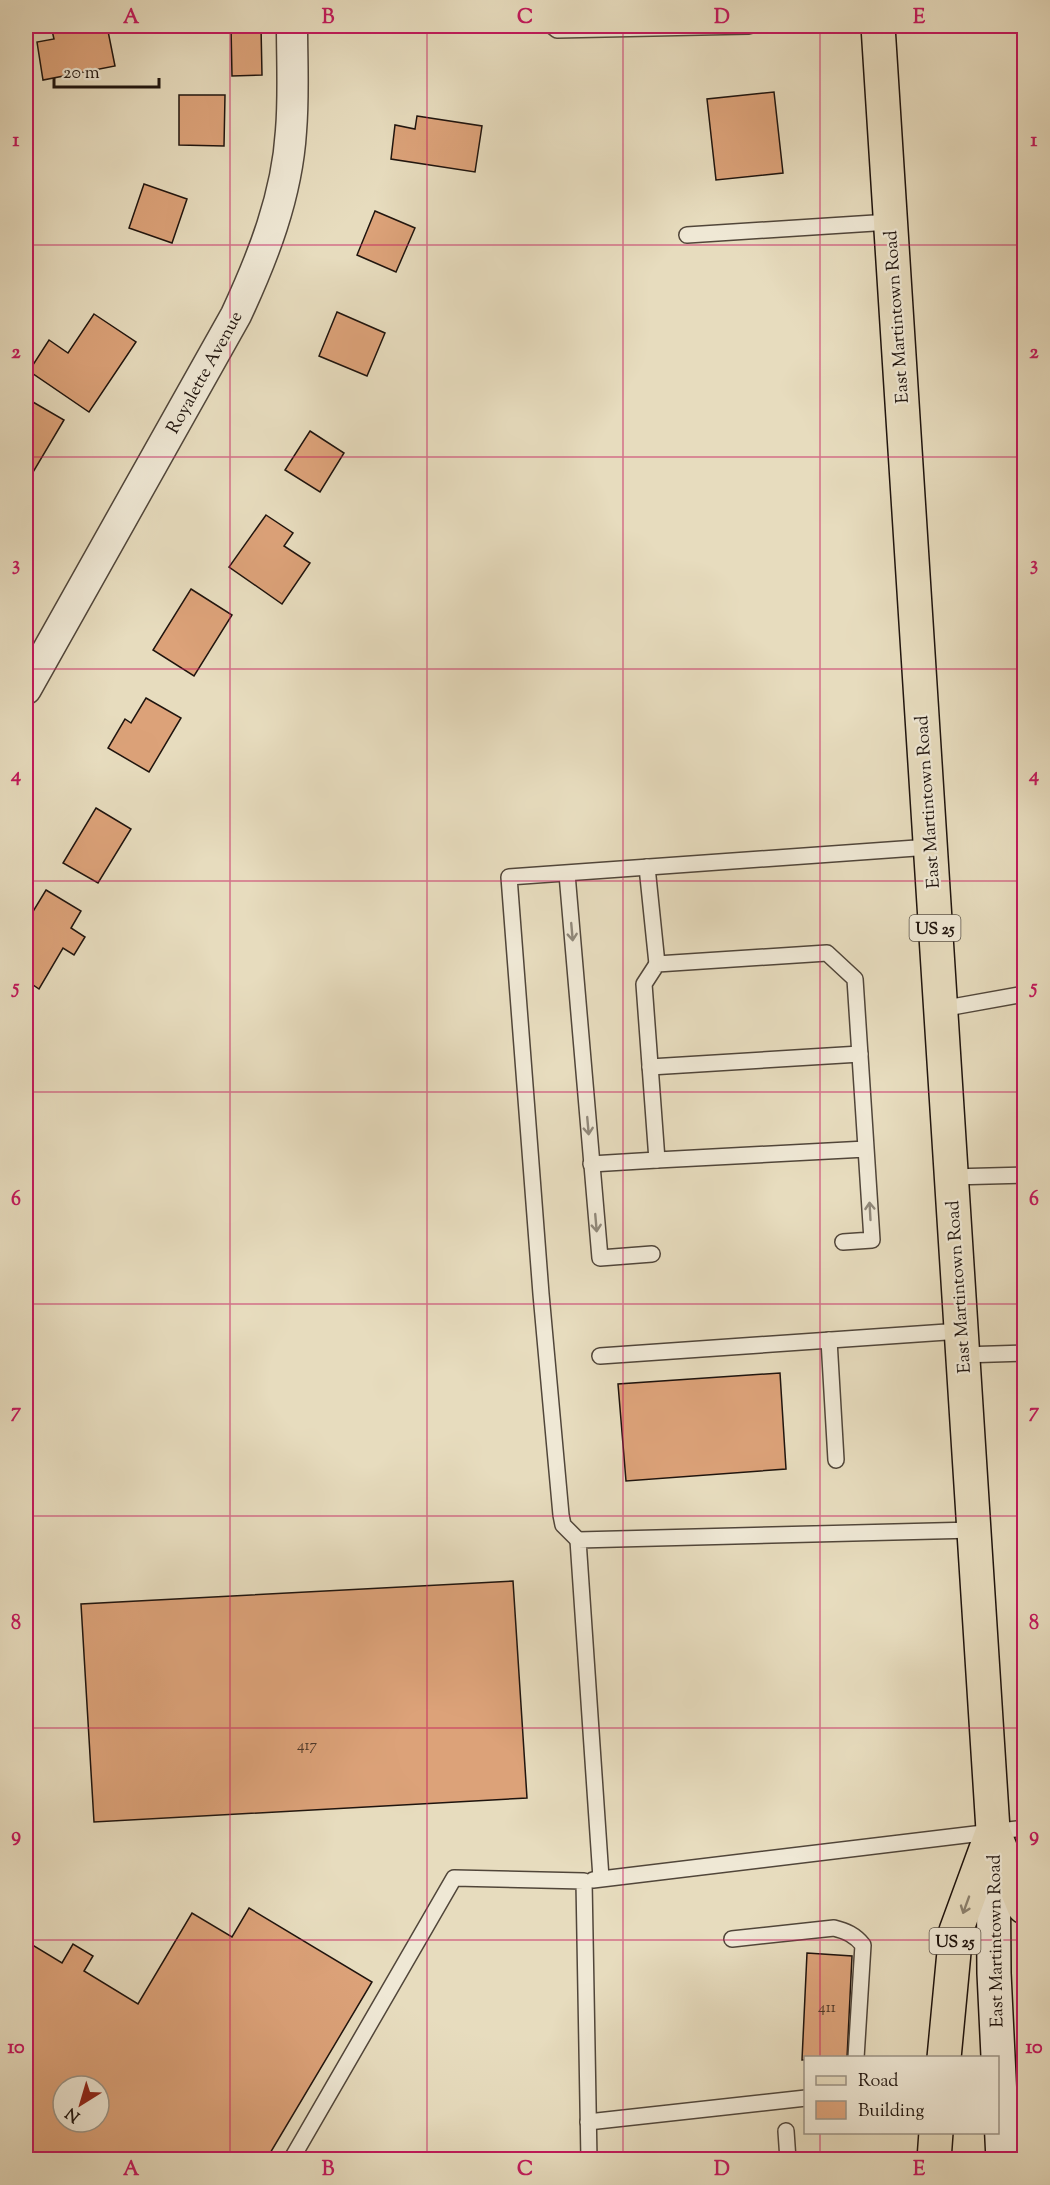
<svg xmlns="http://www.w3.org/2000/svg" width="1050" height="2185" viewBox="0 0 1050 2185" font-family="'Sorts Mill Goudy',serif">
<rect width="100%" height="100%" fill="#e7dcbe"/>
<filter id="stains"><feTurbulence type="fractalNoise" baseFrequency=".00333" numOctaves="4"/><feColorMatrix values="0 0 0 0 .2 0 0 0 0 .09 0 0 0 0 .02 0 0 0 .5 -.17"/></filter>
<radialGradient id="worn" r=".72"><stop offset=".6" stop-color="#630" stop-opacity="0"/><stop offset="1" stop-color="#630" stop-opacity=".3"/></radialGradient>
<!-- building -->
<g fill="#dca279" stroke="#1f140e" stroke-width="1.5" fill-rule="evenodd">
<polygon points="51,26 107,26 115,66 43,80 37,42 54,39"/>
<polygon points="173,26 223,26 223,27 173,31"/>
<polygon points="231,26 261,26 262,75 232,76"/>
<polygon points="774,92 783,173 716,180 707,99"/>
<polygon points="179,95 225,95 224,146 179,145"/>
<polygon points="417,116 482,126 475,172 391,159 395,125 415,129"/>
<polygon points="144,184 187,199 172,243 129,228"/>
<polygon points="375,211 415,228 396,272 357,255"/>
<polygon points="337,312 385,333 367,376 319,356"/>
<polygon points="94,314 136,342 89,412 29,371 49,340 68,353"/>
<polygon points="26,398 64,420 29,479 26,477"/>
<polygon points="310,431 344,453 320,492 285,470"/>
<polygon points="266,515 293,533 284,546 310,563 282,604 229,567"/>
<polygon points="191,589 232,615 194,676 153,650"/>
<polygon points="146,698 181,718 149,772 108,748 125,719 131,723"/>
<polygon points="96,808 131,829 98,883 63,863"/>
<polygon points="46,890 81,911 71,928 85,937 74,955 63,948 39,989 26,980 26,923"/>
<polygon points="780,1373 786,1469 626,1481 618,1384"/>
<polygon points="513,1581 527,1798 94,1822 81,1604"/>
<path d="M249 1908 372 1982 266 2160H26V1941L62 1963 73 1944 93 1956 84 1971 138 2004 192 1913 232 1937ZM63 2086H99V2122H63Z"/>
<polygon points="807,1953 852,1956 847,2058 802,2060"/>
<polygon points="731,2153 732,2160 687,2160"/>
</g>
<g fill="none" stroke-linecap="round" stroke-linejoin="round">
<!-- service casing -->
<g stroke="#51463a" stroke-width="18">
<g id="service">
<polyline points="552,26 557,30 749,26"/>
<polyline points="687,235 890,222"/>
<polyline points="647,867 657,964"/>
<polyline points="567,874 600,1258 652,1254"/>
<polyline points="941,1009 1024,994"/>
<polyline points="650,1067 860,1054"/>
<polyline points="591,1164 657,1160"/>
<polyline points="951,1177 1024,1175"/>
<polyline points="843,1242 872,1240 855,979 827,953 657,964 644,984 657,1160 866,1149"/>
<polyline points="829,1340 836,1460"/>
<polyline points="962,1355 1024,1353"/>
<polyline points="600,1356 961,1331"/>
<polyline points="578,1540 563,1525 561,1515 541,1294 509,877 930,847"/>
<polyline points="601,1878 578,1540 974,1530"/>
<polyline points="593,1880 1024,1828"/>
<path d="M732 1939 834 1928C846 1931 855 1935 863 1945L856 2058"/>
<polyline points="588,2122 806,2098"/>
<polyline points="786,2131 788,2160"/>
<polyline points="291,2160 454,1878 584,1881 589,2160"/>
</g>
</g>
<!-- minor casing -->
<g stroke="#51463a" stroke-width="33">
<path id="minor" d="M26 689 236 315C263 257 287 196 291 131 294 96 292 61 292 26"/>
</g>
<!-- secondary casing -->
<g stroke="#1f140e" stroke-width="36">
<polyline id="secondary" points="993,1832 994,1973 1003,2160"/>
</g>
<!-- primary casing -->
<g stroke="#1f140e" stroke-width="36">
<g id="primary">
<polyline points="878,26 993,1830 1024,1907"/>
<polyline points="944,2058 956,1931 993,1830"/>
<polyline points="934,2160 936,2132"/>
</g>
</g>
<!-- service -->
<use href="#service" stroke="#efe8d5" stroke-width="15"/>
<!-- minor -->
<use href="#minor" stroke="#efe8d5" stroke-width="30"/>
<!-- secondary -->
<use href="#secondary" stroke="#efe8d5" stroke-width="33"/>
<!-- primary -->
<use href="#primary" stroke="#e7dcbe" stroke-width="33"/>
</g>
<!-- one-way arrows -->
<defs><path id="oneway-shaft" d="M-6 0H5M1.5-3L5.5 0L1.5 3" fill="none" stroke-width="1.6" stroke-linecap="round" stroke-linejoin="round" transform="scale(1.5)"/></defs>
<g stroke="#91897b">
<use href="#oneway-shaft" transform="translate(572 932) rotate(85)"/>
<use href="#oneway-shaft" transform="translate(588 1126) rotate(85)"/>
<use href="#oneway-shaft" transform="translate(870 1211) rotate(-93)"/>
<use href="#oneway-shaft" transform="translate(596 1223) rotate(85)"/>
</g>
<use stroke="#8d826f" href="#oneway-shaft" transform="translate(966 1905) rotate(110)"/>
<!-- grid -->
<path fill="none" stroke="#c2185b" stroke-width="1.5" stroke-opacity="0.55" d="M230 26V2160M427 26V2160M623 26V2160M820 26V2058M26 245H1024M26 457H1024M26 669H1024M26 881H1024M26 1092H1024M26 1304H1024M26 1516H1024M26 1728H1024M26 1940H1024M820 2132V2160"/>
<g text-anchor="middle" stroke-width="4.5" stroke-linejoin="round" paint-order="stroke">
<!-- number labels -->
<g font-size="15" fill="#4e3829">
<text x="307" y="1750">417</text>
<text x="827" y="2012">411</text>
</g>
<!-- shield labels -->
<g fill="#efe8d5" stroke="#5d544a" stroke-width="1.5">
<rect x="909.5" y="915" width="51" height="26" rx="4.5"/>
<rect x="929.5" y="1928" width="51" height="26" rx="4.5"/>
</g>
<g font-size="16" font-weight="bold" fill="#1f140e">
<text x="935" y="934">US 25</text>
<text x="955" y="1947">US 25</text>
</g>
<!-- street labels -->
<g font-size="18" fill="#1f140e" stroke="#efe8d5">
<text transform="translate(896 317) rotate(-94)" y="6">East Martintown Road</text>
<text transform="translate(204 372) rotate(-61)" y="6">Royalette Avenue</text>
<text transform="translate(927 802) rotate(-94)" y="6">East Martintown Road</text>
<text transform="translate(958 1287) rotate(-94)" y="6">East Martintown Road</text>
<text transform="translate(995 1941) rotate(-91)" y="6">East Martintown Road</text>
</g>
</g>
<!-- margin -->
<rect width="1050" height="2185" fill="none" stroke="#e7dcbe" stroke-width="66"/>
<!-- legend -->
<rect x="804" y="2056" width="195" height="78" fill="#efe8d5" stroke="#9c9385" stroke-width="1.5"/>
<rect x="816" y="2076" width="30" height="9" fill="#e7dcbe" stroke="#9c9385" stroke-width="1.5"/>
<text x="858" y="2086" font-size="18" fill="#1f140e">Road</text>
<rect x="816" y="2101" width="30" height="18" fill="#dca279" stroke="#9c9385" stroke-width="1.5"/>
<text x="858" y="2116" font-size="18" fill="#1f140e">Building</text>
<!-- north arrow -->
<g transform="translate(81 2104) rotate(217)"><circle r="28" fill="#efe8d5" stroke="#9c9385" stroke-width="1.5"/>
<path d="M0-4.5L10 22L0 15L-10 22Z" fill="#8f2418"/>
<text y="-9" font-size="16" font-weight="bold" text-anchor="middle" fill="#1f140e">N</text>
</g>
<!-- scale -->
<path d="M54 78v9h105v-9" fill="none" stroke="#1f140e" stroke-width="3"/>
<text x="63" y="78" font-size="18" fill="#1f140e" stroke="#efe8d5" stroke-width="4.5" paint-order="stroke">20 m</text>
<rect x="33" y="33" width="984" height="2119" fill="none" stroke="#c2185b" stroke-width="2"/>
<g font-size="20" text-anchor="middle" font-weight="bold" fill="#c2185b">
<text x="131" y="23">A</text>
<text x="328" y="23">B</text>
<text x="525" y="23">C</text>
<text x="722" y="23">D</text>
<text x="919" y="23">E</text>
<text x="16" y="146">1</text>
<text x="1034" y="146">1</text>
<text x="16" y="358">2</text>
<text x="1034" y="358">2</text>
<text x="16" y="570">3</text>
<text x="1034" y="570">3</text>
<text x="16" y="781">4</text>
<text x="1034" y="781">4</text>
<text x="16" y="993">5</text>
<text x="1034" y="993">5</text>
<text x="16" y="1205">6</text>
<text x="1034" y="1205">6</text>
<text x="16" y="1417">7</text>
<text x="1034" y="1417">7</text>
<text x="16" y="1629">8</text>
<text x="1034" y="1629">8</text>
<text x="16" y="1841">9</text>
<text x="1034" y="1841">9</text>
<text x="16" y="2053">10</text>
<text x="1034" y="2053">10</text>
<text x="131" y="2175">A</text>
<text x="328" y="2175">B</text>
<text x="525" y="2175">C</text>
<text x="722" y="2175">D</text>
<text x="919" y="2175">E</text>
</g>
<rect width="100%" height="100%" filter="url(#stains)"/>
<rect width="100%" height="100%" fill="url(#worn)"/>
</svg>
